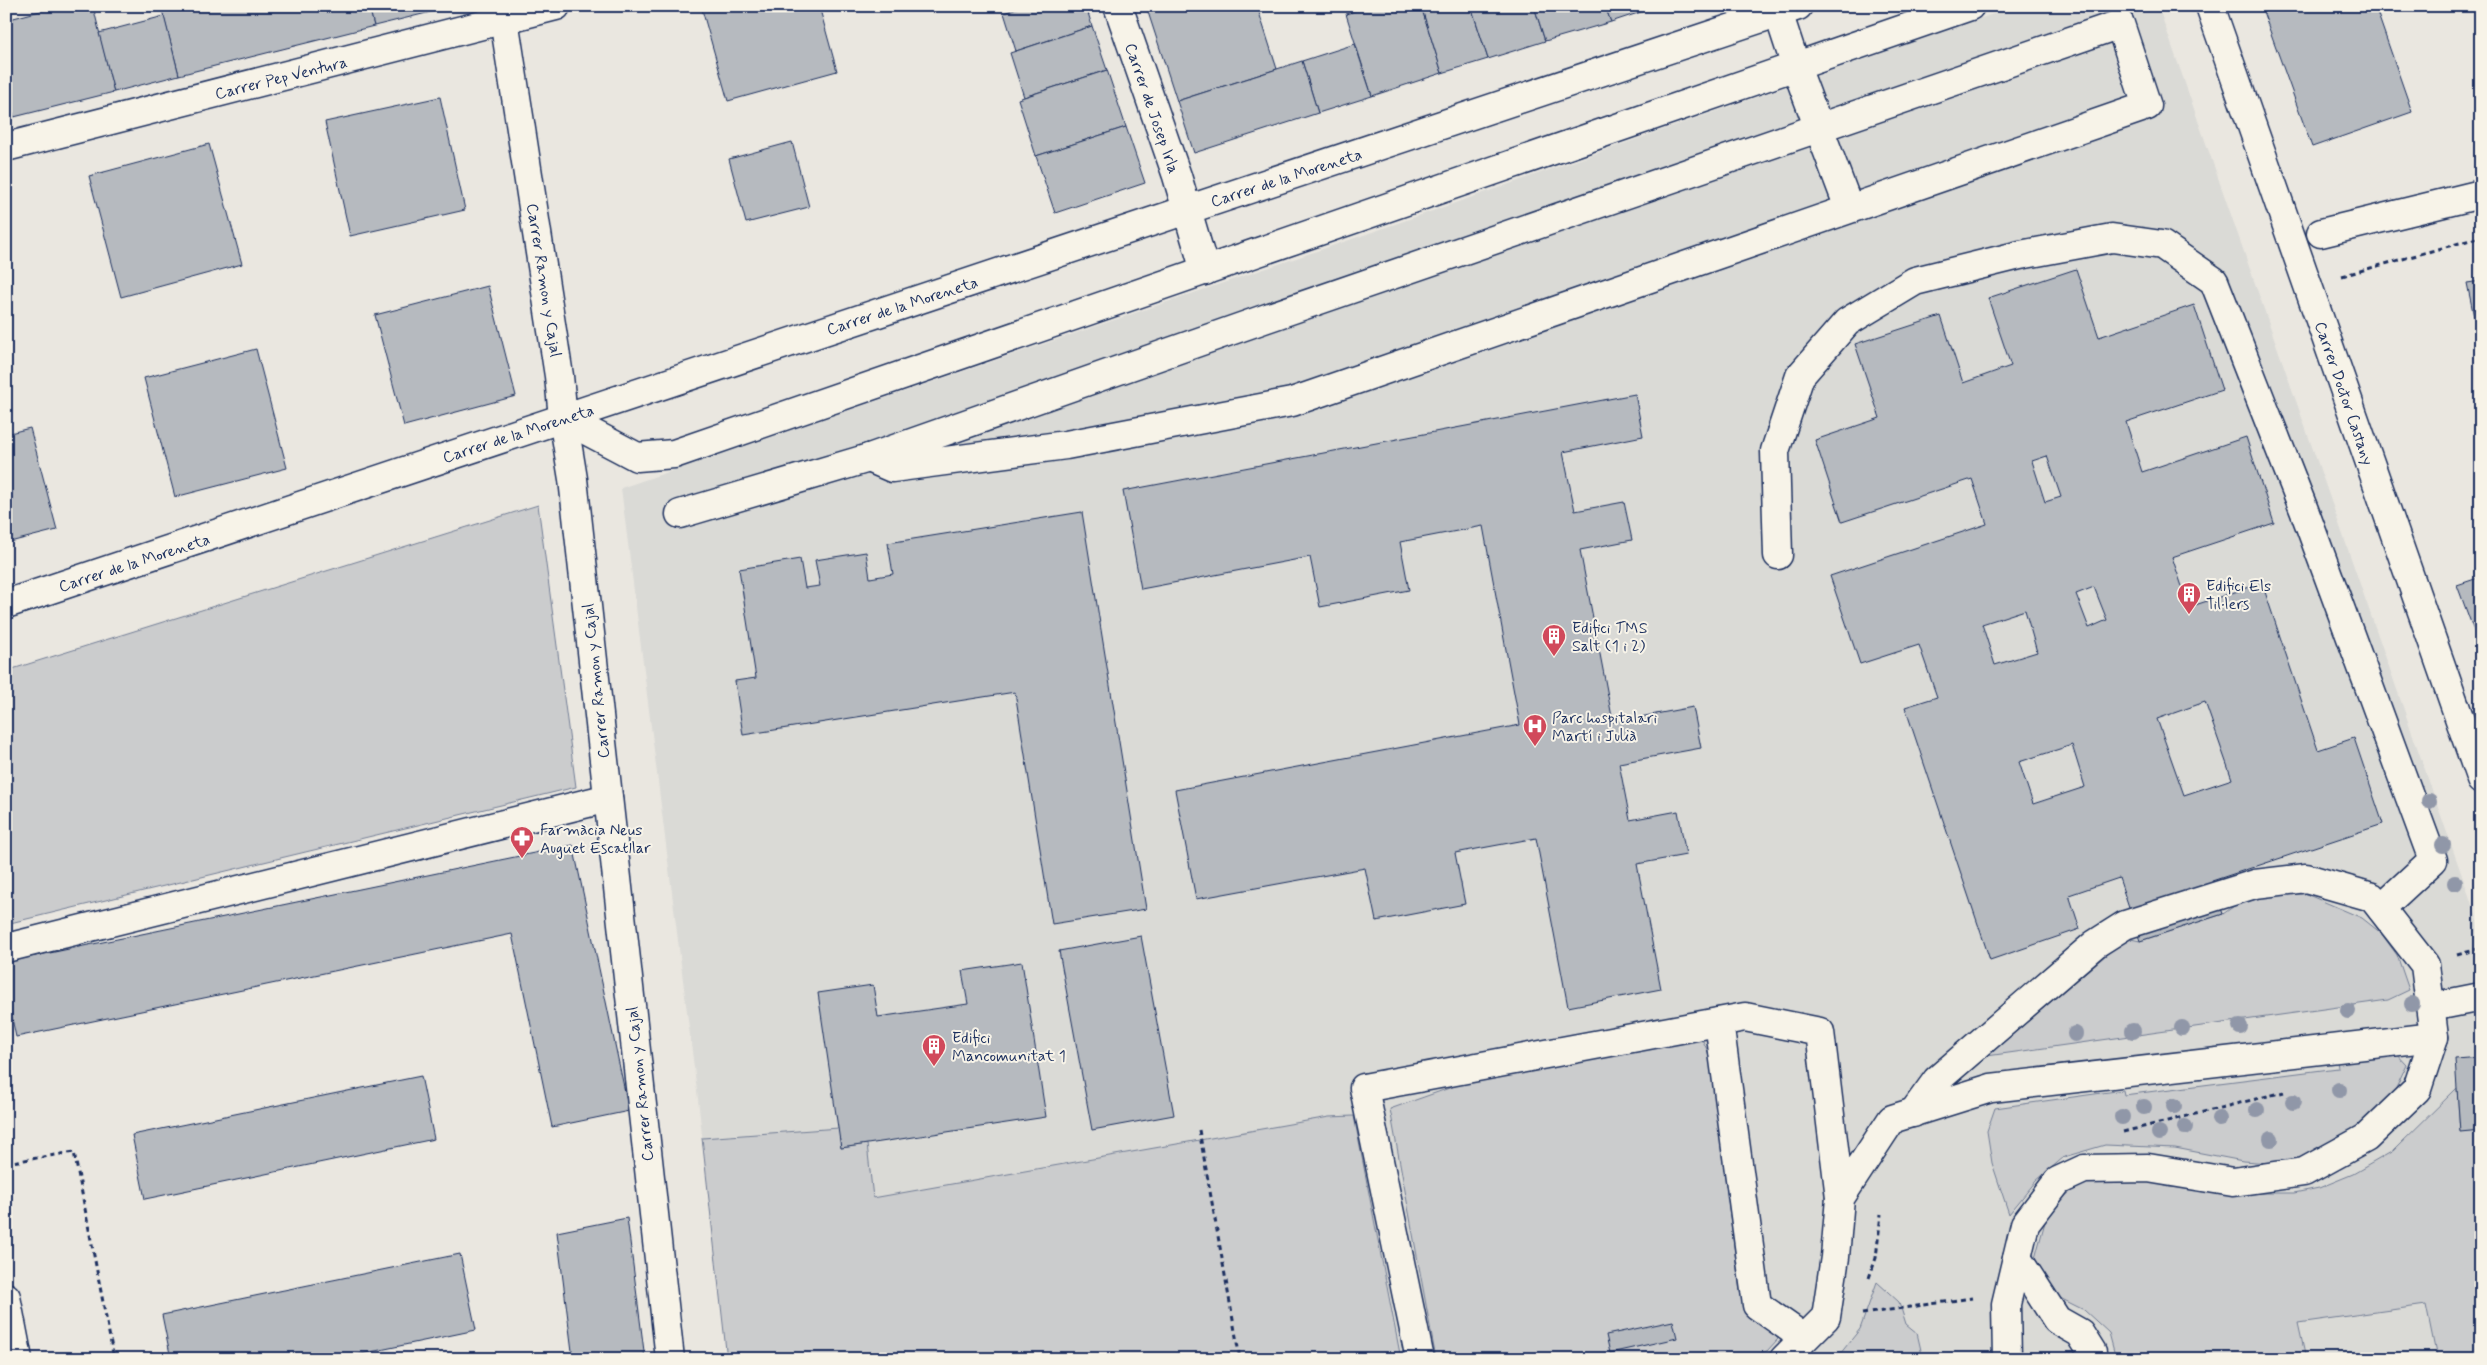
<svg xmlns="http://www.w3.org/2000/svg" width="2487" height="1365" viewBox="0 0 2487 1365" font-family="Mynerve,sans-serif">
<rect width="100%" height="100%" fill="#eae7e0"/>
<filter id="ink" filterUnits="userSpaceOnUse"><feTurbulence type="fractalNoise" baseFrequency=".02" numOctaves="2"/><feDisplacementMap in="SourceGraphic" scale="10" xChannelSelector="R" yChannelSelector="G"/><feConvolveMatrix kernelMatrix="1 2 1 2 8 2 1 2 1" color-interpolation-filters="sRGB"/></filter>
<g filter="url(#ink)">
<!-- built -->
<polygon fill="#dadad6" points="2016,6 2158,6 2481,930 2481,1359 727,1359 698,1099 621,488 1361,236"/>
<!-- green -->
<g fill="#cbcccd" stroke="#737e96">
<polygon points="538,505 576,787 6,924 6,671"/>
<polygon points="2276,894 2306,894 2362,918 2381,933 2397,955 2409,990 2388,1000 1987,1056 2126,938 2140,941 2223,914 2237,904"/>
<polygon points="1690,1038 1703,1041 1709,1054 1740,1292 1749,1307 1778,1339 1767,1351 1743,1359 1436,1359 1390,1109 1472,1080"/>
<polygon points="2395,1052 2407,1065 2389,1103 2355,1135 2329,1148 2282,1164 2243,1161 2175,1148 2105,1145 2064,1157 2036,1181 2009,1214 1992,1163 1987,1131 1995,1108 2123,1090 2124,1095 2338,1068 2337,1060"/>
<polygon points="2457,1088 2460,1131 2481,1130 2481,1359 2437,1359 2426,1305 2298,1323 2306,1359 2116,1359 2109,1333 2084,1310 2052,1294 2034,1262 2048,1211 2078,1185 2102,1178 2145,1180 2169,1187 2260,1193 2294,1193 2319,1188 2353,1174 2393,1151"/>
<polygon points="1354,1116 1401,1359 727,1359 702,1138 839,1128 841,1148 867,1144 873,1198 1329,1117"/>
<polygon points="1877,1282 1899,1302 1906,1324 1917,1333 1923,1359 1836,1359 1860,1329"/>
</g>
<!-- building -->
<g fill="#b6babf" stroke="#1b2f5e" fill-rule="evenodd">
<polygon points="59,6 93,6 114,92 14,117 6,88 6,20"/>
<polygon points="161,6 369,6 374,26 179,75"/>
<polygon points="369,6 455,6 374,26"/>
<polygon points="701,6 819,6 837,71 728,101"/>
<polygon points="1086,6 1092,26 1016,51 1004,13 1022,6"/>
<polygon points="1146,6 1257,6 1277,69 1177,101"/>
<polygon points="1370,6 1421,6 1442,73 1372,96 1346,14"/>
<polygon points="1421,6 1471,6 1488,59 1442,73"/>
<polygon points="1471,6 1534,6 1545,41 1488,59"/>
<polygon points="1534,6 1605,6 1611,22 1545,41"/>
<polygon points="1605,6 1659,6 1611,22"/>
<polygon points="2261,6 2375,6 2412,112 2312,147"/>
<polygon points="164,16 179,75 114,92 99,33"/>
<polygon points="1092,26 1107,70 1024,97 1010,53"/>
<polygon points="1355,44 1372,96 1318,113 1302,61"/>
<polygon points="1302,61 1318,113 1194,153 1177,101"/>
<polygon points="1107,70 1126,127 1036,156 1018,99"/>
<polygon points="6,88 14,117 6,119"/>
<polygon points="440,97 465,210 350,236 325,122"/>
<polygon points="1126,127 1145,183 1055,213 1036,156"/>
<polygon points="792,142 809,207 746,223 729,159"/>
<polygon points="209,144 242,264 121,297 89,176"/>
<path d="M2076 269 2099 337 2194 305 2222 390 2126 422 2142 472 2246 437 2274 523 2172 557 2189 607 2262 583 2318 750 2354 738 2383 824 2212 881 2223 914 2140 941 2119 878 2069 895 2080 929 1990 960 1905 707 1937 697 1919 645 1860 664 1830 576 1987 524 1972 479 1842 522 1815 440 1880 418 1855 344 1941 316 1963 383 2011 366 1988 298ZM2047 456 2061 497 2045 502 2032 461ZM2094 587 2107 620 2089 628 2076 594ZM2025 610 2037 652 1995 665 1982 624ZM2205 702 2232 779 2184 795 2157 719ZM2072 745 2085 787 2033 804 2019 762Z"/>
<polygon points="2481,281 2481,351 2467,283"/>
<polygon points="488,286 516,396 404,426 375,315"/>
<polygon points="256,349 287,468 175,497 144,378"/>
<polygon points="1635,394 1643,436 1563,452 1575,511 1624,502 1632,540 1580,550 1613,722 1693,707 1701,748 1619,763 1630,820 1678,811 1686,855 1637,864 1661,989 1568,1007 1536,838 1455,853 1465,904 1376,921 1365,868 1196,899 1175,790 1520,725 1483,526 1400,542 1409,590 1320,607 1310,557 1141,589 1123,491"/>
<polygon points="30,428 57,530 6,543 6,434"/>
<polygon points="1082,512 1146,909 1052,924 1015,692 743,735 735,681 756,678 739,569 800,559 805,588 820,586 815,560 866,552 870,578 893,574 888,543"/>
<polygon points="2481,577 2481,650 2457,585"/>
<polygon points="573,845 629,1111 552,1127 512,934 16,1037 6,991 6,962"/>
<polygon points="1141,936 1174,1115 1092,1130 1059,951"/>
<polygon points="1022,962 1046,1117 841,1148 818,993 873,985 878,1017 968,1004 962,971"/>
<polygon points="2481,1057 2481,1130 2460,1132 2455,1059"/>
<polygon points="421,1076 434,1139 145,1199 132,1135"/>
<polygon points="627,1218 645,1359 573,1359 557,1232"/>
<polygon points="460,1254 476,1330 337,1359 171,1359 162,1315"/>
<polygon points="1673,1321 1677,1338 1610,1353 1606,1335"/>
</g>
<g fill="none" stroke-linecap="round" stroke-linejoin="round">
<!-- minor casing -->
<g stroke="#1b2f5e" stroke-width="31">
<g id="minor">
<polyline points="502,6 559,376 563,418 573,479 670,1359"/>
<polyline points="1118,6 1177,176 1205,271"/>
<polyline points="1776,6 1796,67 1849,208"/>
<polyline points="2210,6 2481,780"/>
<polygon points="2120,24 2147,106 1292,402 1066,445 892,468 869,458 1264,319"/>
<polyline points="6,147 556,6"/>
<polyline points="2321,233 2481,194"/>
<polyline points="563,418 637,457 674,454 1970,6"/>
<polyline points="680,514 869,458"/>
<polyline points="1778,555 1775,451 1800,376 1847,322 1915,281 2020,255 2112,238 2162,245 2214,281 2304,510 2433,860 2381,908"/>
<polyline points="6,604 1798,6"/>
<polyline points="6,948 608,798"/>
<polyline points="2431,1007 2481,997"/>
<polyline points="1719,1022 1757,1305 1804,1338"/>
<polyline points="1913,1113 1937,1080 2095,944 2125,925 2255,884 2306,878 2372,897 2425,965 2434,1037 2417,1089 2366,1138 2304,1172 2233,1182 2148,1168 2084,1169 2058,1181 2025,1224 2006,1304 2007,1359"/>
<polyline points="2017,1258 2057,1320 2080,1333 2092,1352 2090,1359"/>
<polyline points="6,1297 18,1359"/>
<polyline points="1420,1359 1364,1088 1745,1017 1820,1032 1840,1198"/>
<polyline points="1784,1359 1826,1317 1835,1257 1840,1198 1892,1119 1991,1088 2434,1037"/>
</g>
</g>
<!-- path -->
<g stroke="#1b2f5e" stroke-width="3" stroke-dasharray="5 4" stroke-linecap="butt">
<polyline points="2342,276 2481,237"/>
<polyline points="2457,955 2481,948"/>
<polyline points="1199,1130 1240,1359"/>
<polyline points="2123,1132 2284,1092"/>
<polyline points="6,1163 74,1152 114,1359"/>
<polyline points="1869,1278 1876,1258 1881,1214"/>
<polyline points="1862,1314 1972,1298"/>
</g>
<!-- minor -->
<use href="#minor" stroke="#f7f3e8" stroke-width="28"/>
</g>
<!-- trees -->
<g fill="#9097a8">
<circle cx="2429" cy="801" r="8"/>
<circle cx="2443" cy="845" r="8"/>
<circle cx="2455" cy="883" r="8"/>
<circle cx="2412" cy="1004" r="8"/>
<circle cx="2348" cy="1011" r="8"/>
<circle cx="2240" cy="1027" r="8"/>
<circle cx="2182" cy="1028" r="8"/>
<circle cx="2133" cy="1031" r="8"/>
<circle cx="2075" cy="1034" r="8"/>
<circle cx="2339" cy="1090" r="8"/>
<circle cx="2293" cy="1102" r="8"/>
<circle cx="2174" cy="1106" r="8"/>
<circle cx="2144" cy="1107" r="8"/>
<circle cx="2257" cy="1110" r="8"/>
<circle cx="2122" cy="1117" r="8"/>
<circle cx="2219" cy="1119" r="8"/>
<circle cx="2185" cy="1127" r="8"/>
<circle cx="2159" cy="1133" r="8"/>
<circle cx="2271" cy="1139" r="8"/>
</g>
</g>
<!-- icons -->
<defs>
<g id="building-pin" transform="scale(1.25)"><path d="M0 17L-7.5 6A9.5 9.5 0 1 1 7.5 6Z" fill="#d1495b" stroke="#f7f3e8"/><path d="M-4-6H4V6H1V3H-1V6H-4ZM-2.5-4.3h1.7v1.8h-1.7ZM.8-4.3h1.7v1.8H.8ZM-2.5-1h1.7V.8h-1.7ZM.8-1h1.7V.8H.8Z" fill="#fff"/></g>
<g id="hospital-pin" transform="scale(1.25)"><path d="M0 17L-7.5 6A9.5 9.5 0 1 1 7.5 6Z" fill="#d1495b" stroke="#f7f3e8"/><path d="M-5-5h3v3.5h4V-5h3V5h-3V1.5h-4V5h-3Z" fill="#fff"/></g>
<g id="pharmacy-pin" transform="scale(1.25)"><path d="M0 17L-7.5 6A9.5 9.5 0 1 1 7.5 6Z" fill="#d1495b" stroke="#f7f3e8"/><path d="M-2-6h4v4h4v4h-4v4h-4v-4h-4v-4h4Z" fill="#fff"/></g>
</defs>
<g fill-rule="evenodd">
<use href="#building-pin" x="2189" y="594"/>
<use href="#building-pin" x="1554" y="636"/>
<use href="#hospital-pin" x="1535" y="726"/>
<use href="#pharmacy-pin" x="522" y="838"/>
<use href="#building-pin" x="934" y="1046"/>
</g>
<g text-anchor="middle" stroke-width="4" stroke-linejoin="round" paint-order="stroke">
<!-- street labels -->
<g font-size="16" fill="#1b2f5e" stroke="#f7f3e8">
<text transform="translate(281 77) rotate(-14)" y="6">Carrer Pep Ventura</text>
<text transform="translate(1153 108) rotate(71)" y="6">Carrer de Josep Irla</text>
<text transform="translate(1286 177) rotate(-18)" y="6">Carrer de la Moreneta</text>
<text transform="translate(545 280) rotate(81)" y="6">Carrer Ramon y Cajal</text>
<text transform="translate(902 305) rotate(-18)" y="6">Carrer de la Moreneta</text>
<text transform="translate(2345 393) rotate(71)" y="6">Carrer Doctor Castany</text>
<text transform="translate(518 433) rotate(-18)" y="6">Carrer de la Moreneta</text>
<text transform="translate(134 562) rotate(-18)" y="6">Carrer de la Moreneta</text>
<text transform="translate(595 681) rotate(-96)" y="6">Carrer Ramon y Cajal</text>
<text transform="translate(639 1084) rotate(-96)" y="6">Carrer Ramon y Cajal</text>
</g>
<!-- poi labels -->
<g font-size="16" fill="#1b2f5e" stroke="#f7f3e8" text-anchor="start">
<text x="2206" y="591">Edifici Els<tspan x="2206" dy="18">Til·lers</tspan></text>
<text x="1572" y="633">Edifici TMS<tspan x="1572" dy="18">Salt (1 i 2)</tspan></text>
<text x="1552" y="723">Parc hospitalari<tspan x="1552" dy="18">Martí i Julià</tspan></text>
<text x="540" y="835">Farmàcia Neus<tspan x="540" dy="18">Auguet Escatllar</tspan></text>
<text x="952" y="1043">Edifici<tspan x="952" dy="18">Mancomunitat 1</tspan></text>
</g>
</g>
<!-- margin -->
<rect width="2487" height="1365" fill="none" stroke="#f7f3e8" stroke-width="25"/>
<rect x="12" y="12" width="2462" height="1340" fill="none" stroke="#1b2f5e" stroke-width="2" filter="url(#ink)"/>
</svg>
